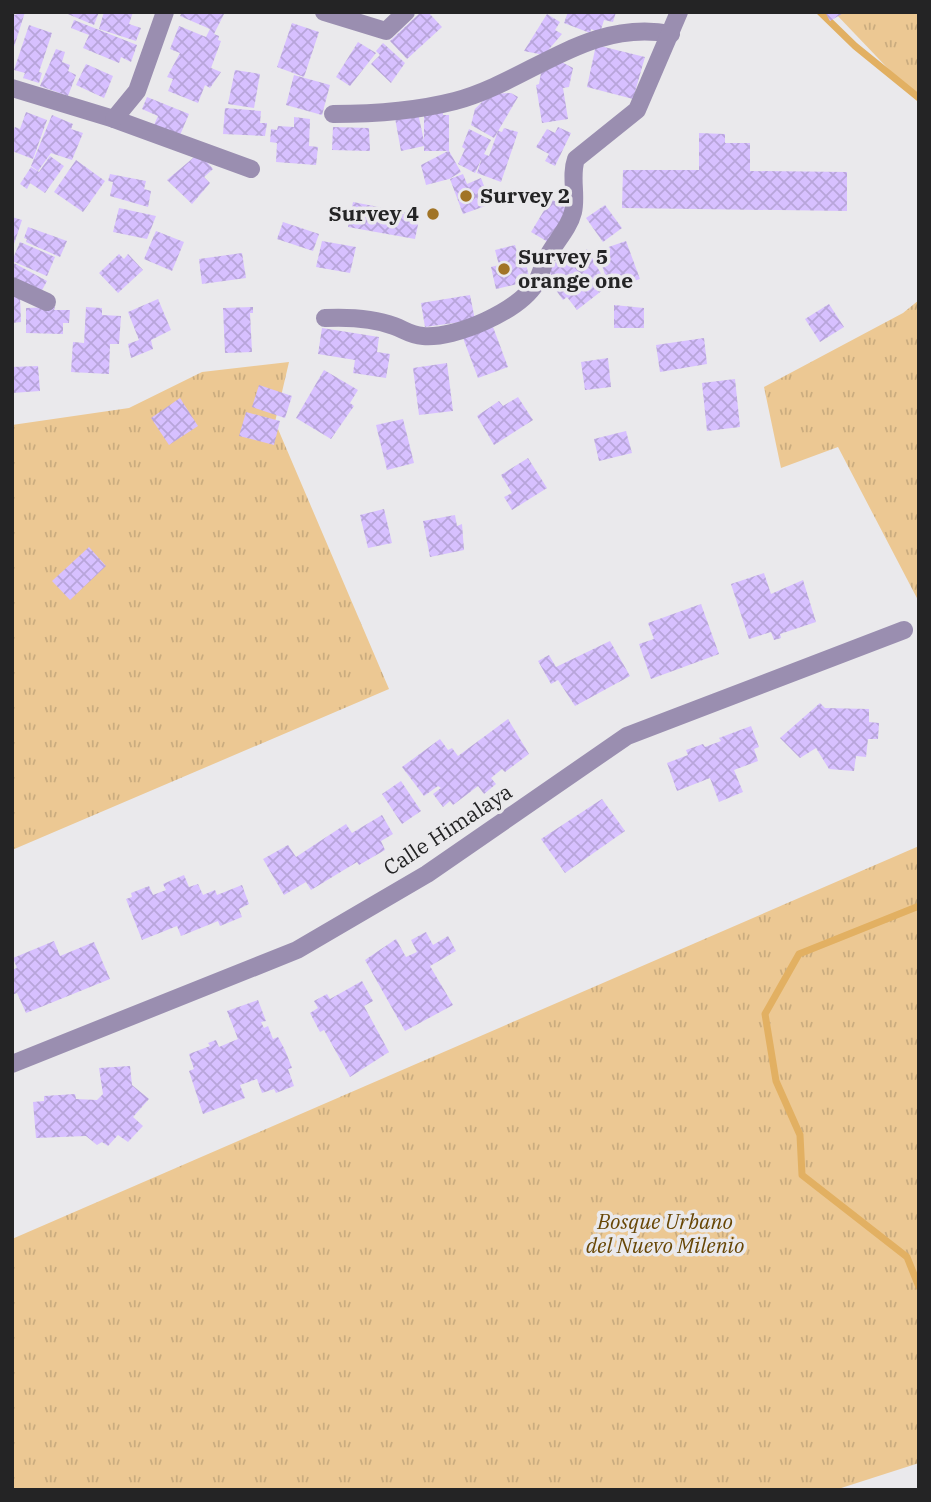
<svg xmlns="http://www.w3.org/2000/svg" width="931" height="1502" viewBox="0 0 931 1502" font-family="'IBM Plex Serif',serif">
<defs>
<pattern id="park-tufts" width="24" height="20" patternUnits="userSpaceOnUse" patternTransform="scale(1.75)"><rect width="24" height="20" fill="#ecc893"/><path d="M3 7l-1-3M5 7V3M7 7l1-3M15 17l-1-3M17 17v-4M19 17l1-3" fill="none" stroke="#caac7f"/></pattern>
<pattern id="building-cross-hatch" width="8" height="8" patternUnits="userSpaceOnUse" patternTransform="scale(1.75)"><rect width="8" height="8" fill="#d7c0ff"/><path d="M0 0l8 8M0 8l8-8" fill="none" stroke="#b8a5da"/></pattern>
</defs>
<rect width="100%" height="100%" fill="#eae9ec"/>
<!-- park -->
<g fill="url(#park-tufts)">
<polygon points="834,12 919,12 919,101"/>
<polygon points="919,300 919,602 838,447 781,468 764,387 903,313"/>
<polygon points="289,362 275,422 389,689 12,850 12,425 129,408 202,372"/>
<polygon points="919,846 919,1463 835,1490 12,1490 12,1239"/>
</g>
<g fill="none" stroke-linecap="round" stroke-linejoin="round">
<!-- stream -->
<g stroke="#e2b062" stroke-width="7">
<polyline points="820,12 855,46 919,98"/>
<polyline points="919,906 799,954 765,1014 776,1081 800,1135 802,1175 907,1257 919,1287"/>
</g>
</g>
<!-- building -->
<g fill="url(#building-cross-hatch)">
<polygon points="17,12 25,12 13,50 12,14 16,15"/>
<polygon points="63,12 99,12 94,25"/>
<polygon points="104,12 133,12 129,24 141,28 136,41 99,29"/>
<polygon points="182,12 225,12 214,34 219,36 218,40 221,41 211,68 221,72 210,88 205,85 198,103 168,91 173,79 167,77 180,53 170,49 179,26 206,37 210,29 180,16"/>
<polygon points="421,12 428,12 442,27 407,59 390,41"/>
<polygon points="568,12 616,12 613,22 604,20 600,33 591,29 590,33 564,23"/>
<polygon points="825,12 845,12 830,21"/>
<polygon points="547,14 560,22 555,30 562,34 544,55 524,51"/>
<polygon points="74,20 137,45 131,62 121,57 119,63 83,48 89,35 71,28"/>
<polygon points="292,23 319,32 304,77 277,67"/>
<polygon points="29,25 52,33 39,72 42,73 39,83 23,78 25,73 14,70"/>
<polygon points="358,42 376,53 350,86 336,77"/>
<polygon points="383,43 405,63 391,83 371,64 380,55 376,51"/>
<polygon points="596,45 645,57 633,99 587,87"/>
<polygon points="56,49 65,52 62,62 70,65 68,71 76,75 68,96 40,86"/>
<polygon points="554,58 573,68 569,87 563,88 568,119 542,123 536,85 539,84 541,73"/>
<polygon points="86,64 113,76 104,98 76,85"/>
<polygon points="235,70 260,74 254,108 228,104"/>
<polygon points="294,75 330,85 322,115 286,105"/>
<polygon points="511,93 518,97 494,138 471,125 475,109 490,94"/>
<polygon points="147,97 189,114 180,135 154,125 158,116 142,109"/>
<polygon points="225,108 261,111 260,123 267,123 265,136 223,134"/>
<polygon points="443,111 443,115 449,115 449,151 461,172 449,179 426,185 421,165 448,151 424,151 424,146 401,151 395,118 418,113 424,141 424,112"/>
<polygon points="26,112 47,120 33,159 12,151 12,134 15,127 20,129"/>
<polygon points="52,115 73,124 71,129 83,133 72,160 51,153 38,171 31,166"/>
<polygon points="294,117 310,119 309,146 318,147 316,165 276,162 277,143 270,142 271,129 277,130 278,126 294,127"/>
<polygon points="333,127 369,128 370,151 332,150"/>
<polygon points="558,127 571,133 555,166 545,161 549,154 536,147 547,129 555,133"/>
<polygon points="504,128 518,132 501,182 477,173 482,158 475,173 458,164 465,149 462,147 469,129 491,140 484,154 489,156 498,131 502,132"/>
<polygon points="699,133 725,134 725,143 750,143 750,171 847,172 847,211 622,208 623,170 699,170"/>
<polygon points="199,153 213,169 204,177 210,183 192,204 167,180"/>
<polygon points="50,156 64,166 45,193 30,183 27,189 20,184 31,167 39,172"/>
<polygon points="76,160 105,181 83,212 54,192"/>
<polygon points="110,174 146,181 144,189 151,191 148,207 110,196 113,182 108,181"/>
<polygon points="463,174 467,184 481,178 491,204 463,214 450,179"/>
<polygon points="551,199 568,209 548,242 531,232"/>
<polygon points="353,202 420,215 415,239 348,227"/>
<polygon points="605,205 622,228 603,242 586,218"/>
<polygon points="119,208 156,216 147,239 113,232"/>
<polygon points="12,217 22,220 13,247 12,247"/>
<polygon points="283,222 319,234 313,251 277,239"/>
<polygon points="28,227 67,241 60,257 26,242 27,239 24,238"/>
<polygon points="156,231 184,242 172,271 144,259"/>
<polygon points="322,241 356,247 350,273 316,267"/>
<polygon points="626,241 640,279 610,289 597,251"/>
<polygon points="20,242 55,257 47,276 12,261"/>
<polygon points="515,245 517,252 523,251 530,281 496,289 491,267 499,265 495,250"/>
<polygon points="587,249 604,279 599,282 604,289 577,310 567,297 563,300 548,279 552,276 547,269 572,250 577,257"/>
<polygon points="242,253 246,278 202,284 199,259"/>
<polygon points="119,254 124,259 128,254 143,270 118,293 99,273"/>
<polygon points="12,262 47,281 34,305 20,297 21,322 12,323"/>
<polygon points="470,295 475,320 425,327 421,303"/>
<polygon points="158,299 171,330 151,340 153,349 131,358 128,344 139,340 128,312"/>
<polygon points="829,304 844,327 820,342 805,319"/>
<polygon points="614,305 644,308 644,328 614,328"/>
<polygon points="55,307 54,310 70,310 69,323 63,323 63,334 26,333 26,308"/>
<polygon points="86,307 102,308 102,315 121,316 119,344 110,344 109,374 71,372 73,342 84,343"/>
<polygon points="253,307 253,313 250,313 252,352 225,353 223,308"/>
<polygon points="493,327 508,367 478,378 463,338"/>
<polygon points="322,328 379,337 377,352 390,354 386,378 353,373 355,360 318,354"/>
<polygon points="704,338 707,364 660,372 656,345"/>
<polygon points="608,358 611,387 585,390 581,362"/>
<polygon points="447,363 453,411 419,415 413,368"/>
<polygon points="38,366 40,391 12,393 12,367"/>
<polygon points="324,370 358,390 350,403 354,406 331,439 296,418"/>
<polygon points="735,379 740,427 707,431 702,383"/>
<polygon points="259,385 292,396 285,418 252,407"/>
<polygon points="518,397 533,420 494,445 477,416 499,401 503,406"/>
<polygon points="180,398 198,426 169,445 151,418"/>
<polygon points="246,412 280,421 274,445 239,436"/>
<polygon points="403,419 414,463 387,470 376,425"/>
<polygon points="626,431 632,453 599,461 594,439"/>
<polygon points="528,458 547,488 512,510 504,497 512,493 501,475"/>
<polygon points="384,509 392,543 368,548 360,515"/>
<polygon points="455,515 457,526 462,524 464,550 430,557 423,521"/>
<polygon points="89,547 106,566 70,600 52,581"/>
<polygon points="764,573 771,594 803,580 816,622 780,634 781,638 774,640 771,632 749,639 731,584"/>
<polygon points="701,604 719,654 651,679 639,644 654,639 648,623"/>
<polygon points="610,641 630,676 575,706 558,680 551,684 538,661 549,655 556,667"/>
<polygon points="820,703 825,708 869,709 869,722 879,723 878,739 868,739 866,757 856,756 854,771 829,769 816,748 800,758 780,738"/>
<polygon points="508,719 529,754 505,772 502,769 491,778 496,784 484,794 478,786 453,805 450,801 443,807 433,794 441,788 438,786 424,796 402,767 440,739 448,750 452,748 458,756"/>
<polygon points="751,726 759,747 754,749 758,761 734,770 743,792 719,802 710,778 677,791 667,763 688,755 686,750 703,744 705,747 721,741 719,738"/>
<polygon points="401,781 421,811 402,824 382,794"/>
<polygon points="602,799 625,831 565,873 541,839"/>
<polygon points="382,815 393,834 381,841 385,850 359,865 357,862 311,890 306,882 284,895 263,859 288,845 296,857 346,824 352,833"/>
<polygon points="184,875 189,887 198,884 203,895 215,890 217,895 242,885 249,904 239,909 242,917 220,926 218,921 181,936 177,926 142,940 126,899 132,897 131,893 149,886 153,895 166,890 163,884"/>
<polygon points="426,932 433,945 448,936 456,951 430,966 453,1005 405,1031 365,960 396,939 406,957 417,952 411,940"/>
<polygon points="54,941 60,956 94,942 110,979 26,1013 17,993 12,995 12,970 17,968 13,958"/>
<polygon points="362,981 373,1001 364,1006 389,1052 350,1077 324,1030 320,1032 310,1013 318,1008 314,1001 327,994 330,999"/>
<polygon points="258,1000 266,1021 261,1022 264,1028 268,1026 273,1039 278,1037 285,1050 292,1068 288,1069 294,1086 276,1093 274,1089 262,1093 257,1079 240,1085 245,1098 203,1114 189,1071 194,1069 189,1054 210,1046 208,1043 216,1040 219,1047 238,1039 227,1011"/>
<polygon points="130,1066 132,1085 149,1099 133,1117 143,1126 128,1142 118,1135 108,1146 102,1142 97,1145 86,1136 36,1138 33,1102 44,1101 44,1096 75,1094 76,1099 97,1100 103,1094 99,1068"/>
</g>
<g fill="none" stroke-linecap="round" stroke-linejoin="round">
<!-- minor -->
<g stroke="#9a8eb0" stroke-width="18">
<polyline points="324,12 386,31 406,12"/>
<polyline points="12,88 114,119 251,169"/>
<path d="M333 114C373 114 416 111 455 101 530 81 588 18 671 34"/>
<polyline points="114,119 137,91 165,12"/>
<polyline points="12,286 47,302"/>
<path d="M325 318C347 317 373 318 394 326 405 330 410 335 423 336 455 339 519 311 536 283 541 274 543 263 549 254 557 240 569 228 573 212 577 195 570 176 576 159L637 110 679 12"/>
<polyline points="12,1064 297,950 427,874 627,736 904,630"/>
</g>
</g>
<!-- markers -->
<g fill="#a17426" stroke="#eae9ec" stroke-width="2.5">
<circle cx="466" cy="196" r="7"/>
<circle cx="433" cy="214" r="7"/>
<circle cx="504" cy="269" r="7"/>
</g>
<g text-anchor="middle" stroke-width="7" stroke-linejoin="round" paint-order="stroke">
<!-- poi labels -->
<g font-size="21" font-weight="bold" fill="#242425" stroke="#eae9ec" text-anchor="start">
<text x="480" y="203">Survey 2</text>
<text x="419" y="221" text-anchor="end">Survey 4</text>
<text x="518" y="264">Survey 5<tspan x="518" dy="24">orange one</tspan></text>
</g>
<!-- street labels -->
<g font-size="21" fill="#242425" stroke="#eae9ec">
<text transform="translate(448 830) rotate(-33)" y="7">Calle Himalaya</text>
</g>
<!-- park labels -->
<g font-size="21" font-style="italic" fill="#674605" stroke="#eae9ec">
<text x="665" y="1229">Bosque Urbano<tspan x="665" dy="24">del Nuevo Milenio</tspan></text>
</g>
</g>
<!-- border -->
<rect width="931" height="1502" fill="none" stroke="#242425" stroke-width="28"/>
</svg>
